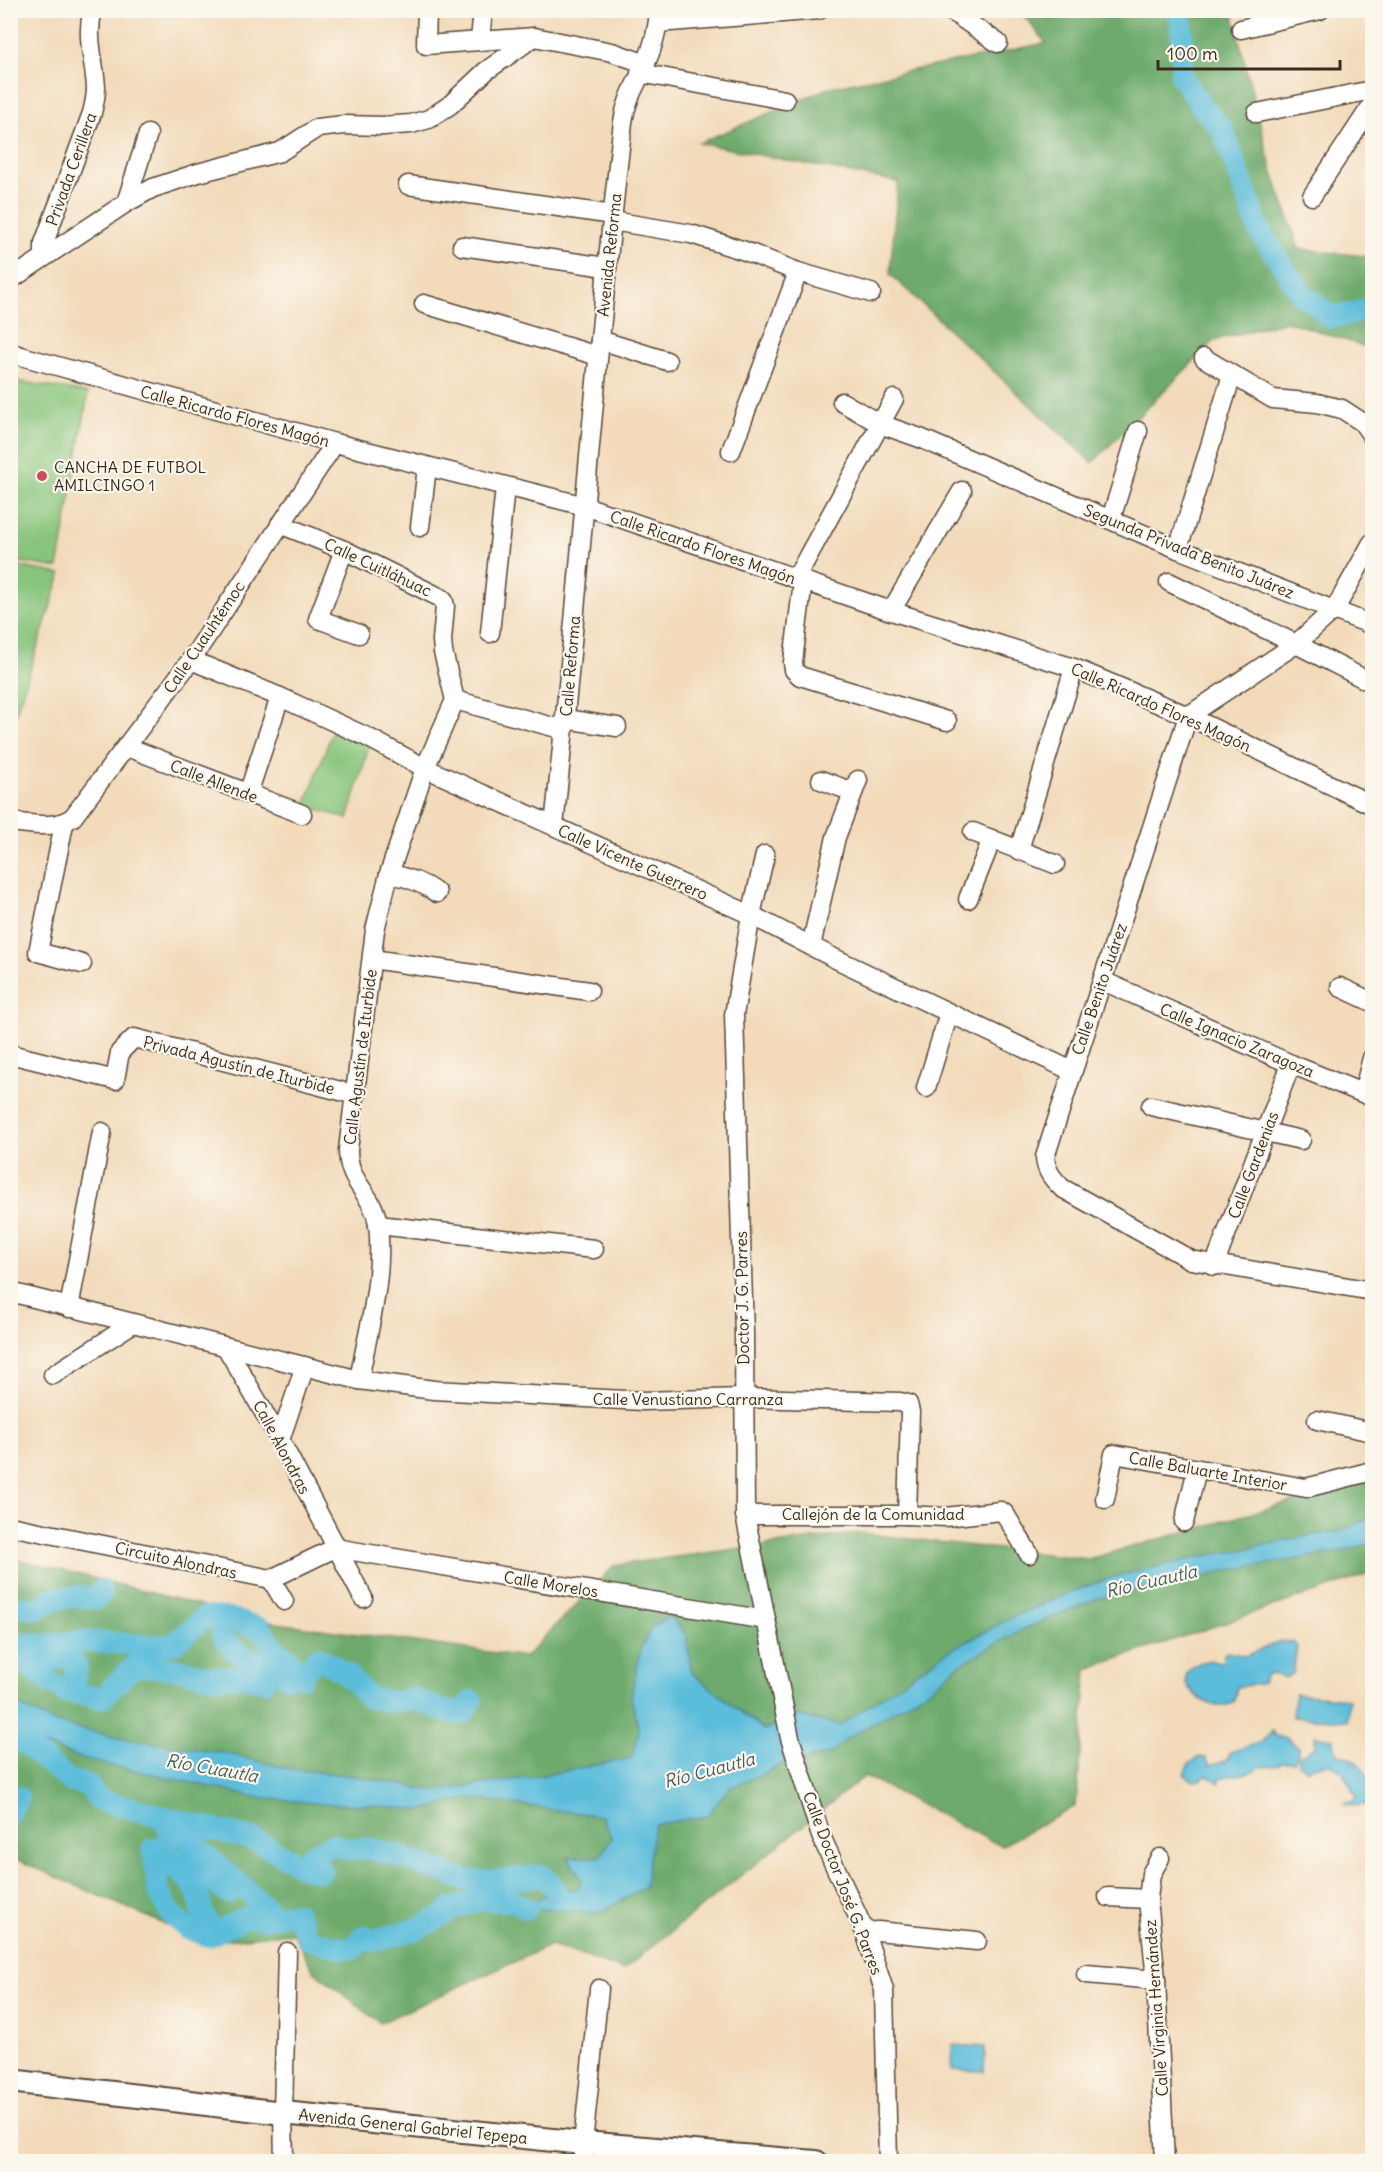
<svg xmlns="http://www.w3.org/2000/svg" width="1383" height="2172" viewBox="0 0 1383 2172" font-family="Delius,sans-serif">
<rect width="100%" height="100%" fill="#fbf7ec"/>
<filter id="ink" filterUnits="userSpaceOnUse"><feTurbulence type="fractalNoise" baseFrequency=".0167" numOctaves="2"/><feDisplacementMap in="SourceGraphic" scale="12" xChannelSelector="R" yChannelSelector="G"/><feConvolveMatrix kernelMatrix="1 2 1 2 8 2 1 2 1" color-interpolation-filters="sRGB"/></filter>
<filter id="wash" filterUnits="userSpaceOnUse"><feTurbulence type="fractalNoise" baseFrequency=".008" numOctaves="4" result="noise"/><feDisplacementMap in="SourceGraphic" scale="24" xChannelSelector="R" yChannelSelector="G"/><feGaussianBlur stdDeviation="1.35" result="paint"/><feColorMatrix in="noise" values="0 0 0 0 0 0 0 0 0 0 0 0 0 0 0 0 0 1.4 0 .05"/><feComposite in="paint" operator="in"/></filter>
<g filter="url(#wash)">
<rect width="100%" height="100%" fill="#f2daba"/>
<!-- green -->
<g fill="#87c57c" stroke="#61784d" stroke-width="1.5">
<path d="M10 380 88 393 58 568 11 560Z"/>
<path d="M11 565 61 574 11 728 10 565Z"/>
<path d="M336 722 371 739 348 819 305 805Z"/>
</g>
<!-- forest -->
<g fill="#6daa6c" stroke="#546a45" stroke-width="1.5">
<path d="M1020 11H1232L1270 164 1299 249 1372 257V349L1287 321 1215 340 1092 463 890 274 898 182 699 143 831 87 1046 43Z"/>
<path d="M1372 1479V1573L1087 1669 1076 1806 1001 1846 865 1776 623 1970 551 1945 380 2023 313 1970 293 1933 205 1942 11 1857 10 1557 262 1621 525 1657 615 1565 859 1533 1089 1559Z"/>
</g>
<!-- water -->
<g fill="#5cbddb" stroke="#4c747c" stroke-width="1.5">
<path d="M1372 1517V1545H1364L1334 1553 1224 1571 1195 1580 1178 1579 1099 1598 1019 1631 959 1665 932 1688 846 1739 830 1754 779 1765 761 1775 729 1788 707 1816 654 1825 645 1887 600 1913 527 1908 555 1888 576 1890 582 1881 568 1857H600L612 1838 601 1816 469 1798 422 1810 370 1805 324 1804 256 1797 86 1760 11 1733 10 1701 50 1721 117 1738 224 1753 290 1769 355 1776 435 1791 533 1777 632 1758 639 1731 631 1696 641 1648 652 1627 669 1616 686 1635 692 1673 764 1730 794 1715 840 1725 948 1651 1017 1615 1071 1592 1113 1577 1204 1556 1236 1551 1312 1535 1341 1531Z"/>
<path d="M1283 1641 1294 1643 1297 1647 1293 1673 1285 1678 1273 1674 1266 1675 1263 1683 1237 1687 1234 1702C1217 1713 1196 1699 1186 1684V1674C1196 1662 1205 1658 1220 1663L1223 1661 1224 1654 1228 1652 1246 1656 1272 1645 1275 1643Z"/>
<path d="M1295 1694 1349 1699 1347 1721 1293 1717Z"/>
<path d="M1272 1731 1275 1736 1287 1738 1298 1747V1755L1294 1762H1283L1275 1766 1259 1767C1251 1775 1232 1775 1220 1778L1219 1783 1207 1775 1200 1780 1193 1781 1184 1774 1188 1765 1199 1757 1206 1758 1210 1765 1227 1760 1231 1752C1247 1745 1263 1746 1272 1731Z"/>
<path d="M1315 1736 1333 1738V1744L1339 1755C1371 1760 1373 1790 1372 1817L1365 1804 1356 1806 1344 1804 1347 1801 1353 1802 1357 1797 1343 1773 1330 1764 1310 1767 1308 1770 1298 1763 1300 1756 1315 1746Z"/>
<path d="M952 2045 985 2047 984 2071 951 2070Z"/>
</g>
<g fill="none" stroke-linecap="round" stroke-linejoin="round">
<!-- river -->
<g stroke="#5cbddb" stroke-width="22">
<path d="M1180 10 1183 49 1181 76 1203 108 1223 131 1259 230 1302 295 1317 304 1329 317 1350 314 1372 308"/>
<path d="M10 1606 38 1609 46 1604 49 1599 79 1596 96 1599 101 1594V1590"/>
<path d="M222 1635 234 1650 252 1660 271 1666 287 1677 309 1666 318 1657 345 1673 370 1698 395 1702 416 1699 444 1711 462 1714 472 1701"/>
<path d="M10 1642 41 1645 87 1641 154 1646 174 1644 205 1617 229 1618 261 1629 278 1653 284 1655 288 1659 295 1673 302 1677"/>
<path d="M44 1660 71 1657 77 1668 73 1683 76 1693"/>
<path d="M10 1662H26L33 1670 65 1692 102 1698 135 1665 183 1670 211 1677 244 1676 264 1681"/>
<path d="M10 1740 24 1743 70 1781 88 1785 99 1800 255 1840 307 1869 321 1871"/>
<path d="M10 1813 18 1797"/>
<path d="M161 1817 172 1831 162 1855C172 1865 186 1875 194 1886 202 1899 201 1926 218 1931"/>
<path d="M172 1831C187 1831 197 1848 208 1857 231 1877 253 1895 274 1916"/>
<path d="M153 1849 158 1891 171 1914 188 1929 209 1936 246 1917 265 1918 297 1913 308 1939 341 1948H354L364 1936 372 1941 417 1929 444 1915 450 1909 481 1900 504 1901 507 1898 527 1908"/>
<path d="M311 1855 334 1844 351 1850 365 1848 396 1855 465 1880 490 1881 543 1876 555 1888"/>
<path d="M183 1858 228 1893"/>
</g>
</g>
</g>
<g filter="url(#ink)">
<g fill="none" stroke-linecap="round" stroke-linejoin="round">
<defs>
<g id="minor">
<path d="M427 10 426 45 534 37 612 52 646 64"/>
<path d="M950 10 998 43"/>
<path d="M658 23 819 10"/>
<path d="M1241 29 1320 10"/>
<path d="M480 40 483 10"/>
<path d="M640 73 785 100"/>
<path d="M1257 113 1372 90"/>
<path d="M408 185 613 215"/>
<path d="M1312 196 1372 105"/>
<path d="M126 203 148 134"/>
<path d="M612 221 691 234 745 251 798 272 871 293"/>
<path d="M462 246 606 267"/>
<path d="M44 256V243L92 113C94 105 96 96 96 88 95 62 85 37 93 10"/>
<path d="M10 280 126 203 153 188 198 173 280 152 317 128 344 125 383 126 411 124 429 119 450 105 486 71 534 37"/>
<path d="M424 304 598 356"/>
<path d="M600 340 667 361"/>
<path d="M10 352 21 356 335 443 585 506 891 611 1074 668 1188 716 1372 805"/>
<path d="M1204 358 1273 399 1317 403 1342 409 1362 422 1372 436"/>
<path d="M842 402 880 424 920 438 1178 549 1372 625"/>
<path d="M731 451 798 272"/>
<path d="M1111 519 1138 431"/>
<path d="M280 524 344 550 443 599 445 606 442 640 443 652 455 700 425 768 389 874 375 930 348 1150C348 1185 374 1193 378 1225 384 1277 368 1330 359 1380"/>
<path d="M420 527 427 467"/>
<path d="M1372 543 1335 609 1296 644 1188 716 1045 1157C1046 1171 1052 1178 1062 1188L1191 1260 1372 1291"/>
<path d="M1178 549 1232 375"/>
<path d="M344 550 318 619 359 634"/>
<path d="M796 578 894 399"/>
<path d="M803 581 793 662 794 670 800 676 947 721"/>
<path d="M1169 582 1296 644 1372 683"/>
<path d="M891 611 962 491"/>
<path d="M490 633 505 487"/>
<path d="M191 660 280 697 367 737 425 768 751 915 836 959 1072 1071"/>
<path d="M455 700 564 730"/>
<path d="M565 719 617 727"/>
<path d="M127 747 302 814"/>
<path d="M821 780 853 792"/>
<path d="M248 794 280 697"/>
<path d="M10 822C32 824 55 830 73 817L191 660 335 443"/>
<path d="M64 824 38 952 82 964"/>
<path d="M554 826C579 592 595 356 623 122 626 99 637 83 646 63 653 47 658 28 659 10"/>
<path d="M973 832 1055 864"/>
<path d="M1019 850 1074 668"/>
<path d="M765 855 751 915 734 1015 744 1333 745 1515 790 1738 821 1836 865 1932 884 1990 888 2162"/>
<path d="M389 874C408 877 422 882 437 893"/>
<path d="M968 899 992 839"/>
<path d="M811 946 836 837 858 780"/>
<path d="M372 959 589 991"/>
<path d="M1103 981 1291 1064 1372 1097"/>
<path d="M1340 987 1372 1002"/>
<path d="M10 1054 115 1080 120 1052 134 1038 356 1095"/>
<path d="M926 1088 949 1013"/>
<path d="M1363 1093 1372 1058"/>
<path d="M1151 1106 1301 1140"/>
<path d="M378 1225 594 1249"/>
<path d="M1214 1266 1291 1064"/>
<path d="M10 1292 359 1380 434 1390 643 1401 743 1398 900 1402 908 1404 910 1412 907 1515"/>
<path d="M69 1308 102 1132"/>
<path d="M226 1347 280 1440 363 1598"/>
<path d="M53 1375 132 1324"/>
<path d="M1317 1420 1372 1432"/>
<path d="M280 1440 305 1366"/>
<path d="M1105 1499 1114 1454 1306 1488 1372 1471"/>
<path d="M745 1515H907L945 1517 1001 1511 1005 1514 1029 1554"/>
<path d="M1184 1522 1197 1469"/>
<path d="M10 1526 271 1579 335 1548"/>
<path d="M335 1548 766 1620"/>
<path d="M271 1579 284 1601"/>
<path d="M1160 1858 1151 1874 1148 1899 1156 1980 1165 2162"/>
<path d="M1108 1897 1148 1899"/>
<path d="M865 1932 878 1931 977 1941"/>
<path d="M1086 1974 1156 1980"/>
<path d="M284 2162 283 2113 287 1952"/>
<path d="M584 2162 583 2143 599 1989"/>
</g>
<path id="major" d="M10 2081 283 2113 583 2143 816 2162"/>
</defs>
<!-- minor casing -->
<use href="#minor" stroke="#564435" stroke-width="21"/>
<!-- major casing -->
<use href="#major" stroke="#564435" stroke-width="26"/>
<!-- minor -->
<use href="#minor" stroke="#fff" stroke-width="18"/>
<!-- major -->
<use href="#major" stroke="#fff" stroke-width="22"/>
</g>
</g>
<!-- markers -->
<circle fill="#d1495b" stroke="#fbf7ec" stroke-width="2" cx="42" cy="476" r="6"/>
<g text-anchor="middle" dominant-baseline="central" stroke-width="4.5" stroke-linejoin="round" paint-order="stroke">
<!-- street labels -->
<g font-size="16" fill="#3b2a1e" stroke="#fbf7ec">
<text transform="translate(71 169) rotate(-70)">Privada Cerillera</text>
<text transform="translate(609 255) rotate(-84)">Avenida Reforma</text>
<text transform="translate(235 416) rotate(15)">Calle Ricardo Flores Magón</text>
<text transform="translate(703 547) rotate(19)">Calle Ricardo Flores Magón</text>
<text transform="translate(1189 551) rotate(22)">Segunda Privada Benito Juárez</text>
<text transform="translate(378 567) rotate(25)">Calle Cuitláhuac</text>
<text transform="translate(204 637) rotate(-56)">Calle Cuauhtémoc</text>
<text transform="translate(570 666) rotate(-85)">Calle Reforma</text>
<text transform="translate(1161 707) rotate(24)">Calle Ricardo Flores Magón</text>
<text transform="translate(214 781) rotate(21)">Calle Allende</text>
<text transform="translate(633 862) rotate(24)">Calle Vicente Guerrero</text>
<text transform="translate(1099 989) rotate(-71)">Calle Benito Juárez</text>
<text transform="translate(1237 1040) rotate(23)">Calle Ignacio Zaragoza</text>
<text transform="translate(360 1057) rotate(-83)">Calle Agustín de Iturbide</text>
<text transform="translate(239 1065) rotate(14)">Privada Agustín de Iturbide</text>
<text transform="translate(1253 1165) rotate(-69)">Calle Gardenias</text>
<text transform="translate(742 1298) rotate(-91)">Doctor J. G. Parres</text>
<text x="688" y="1399">Calle Venustiano Carranza</text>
<text transform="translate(282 1447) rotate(62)">Calle Alondras</text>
<text transform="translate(1208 1471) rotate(10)">Calle Baluarte Interior</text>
<text x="873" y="1514">Callejón de la Comunidad</text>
<text transform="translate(176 1560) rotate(12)">Circuito Alondras</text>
<text transform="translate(551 1584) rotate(9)">Calle Morelos</text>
<text transform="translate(843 1883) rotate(69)">Calle Doctor José G. Parres</text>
<text transform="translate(1156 2008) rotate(-94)">Calle Virginia Hernández</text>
<text transform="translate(413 2126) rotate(6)">Avenida General Gabriel Tepepa</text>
</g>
<!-- poi labels -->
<g font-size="16" fill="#3b2a1e" stroke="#fbf7ec" text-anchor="start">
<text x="54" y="467">CANCHA DE FUTBOL<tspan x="54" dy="18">AMILCINGO 1</tspan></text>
</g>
<!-- water labels -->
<g font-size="18" font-style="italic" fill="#475d60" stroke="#fbf7ec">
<text transform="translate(1151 1581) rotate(-13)">Río Cuautla</text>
<text transform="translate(212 1768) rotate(10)">Río Cuautla</text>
<text transform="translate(709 1770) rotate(-15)">Río Cuautla</text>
</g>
</g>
<!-- margin -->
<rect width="1383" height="2172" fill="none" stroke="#fbf7ec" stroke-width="36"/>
<!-- scale -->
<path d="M1158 60v9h182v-9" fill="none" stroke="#3b2a1e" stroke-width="3"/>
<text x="1167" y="60" font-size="18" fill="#3b2a1e" stroke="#fbf7ec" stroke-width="4.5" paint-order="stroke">100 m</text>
</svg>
